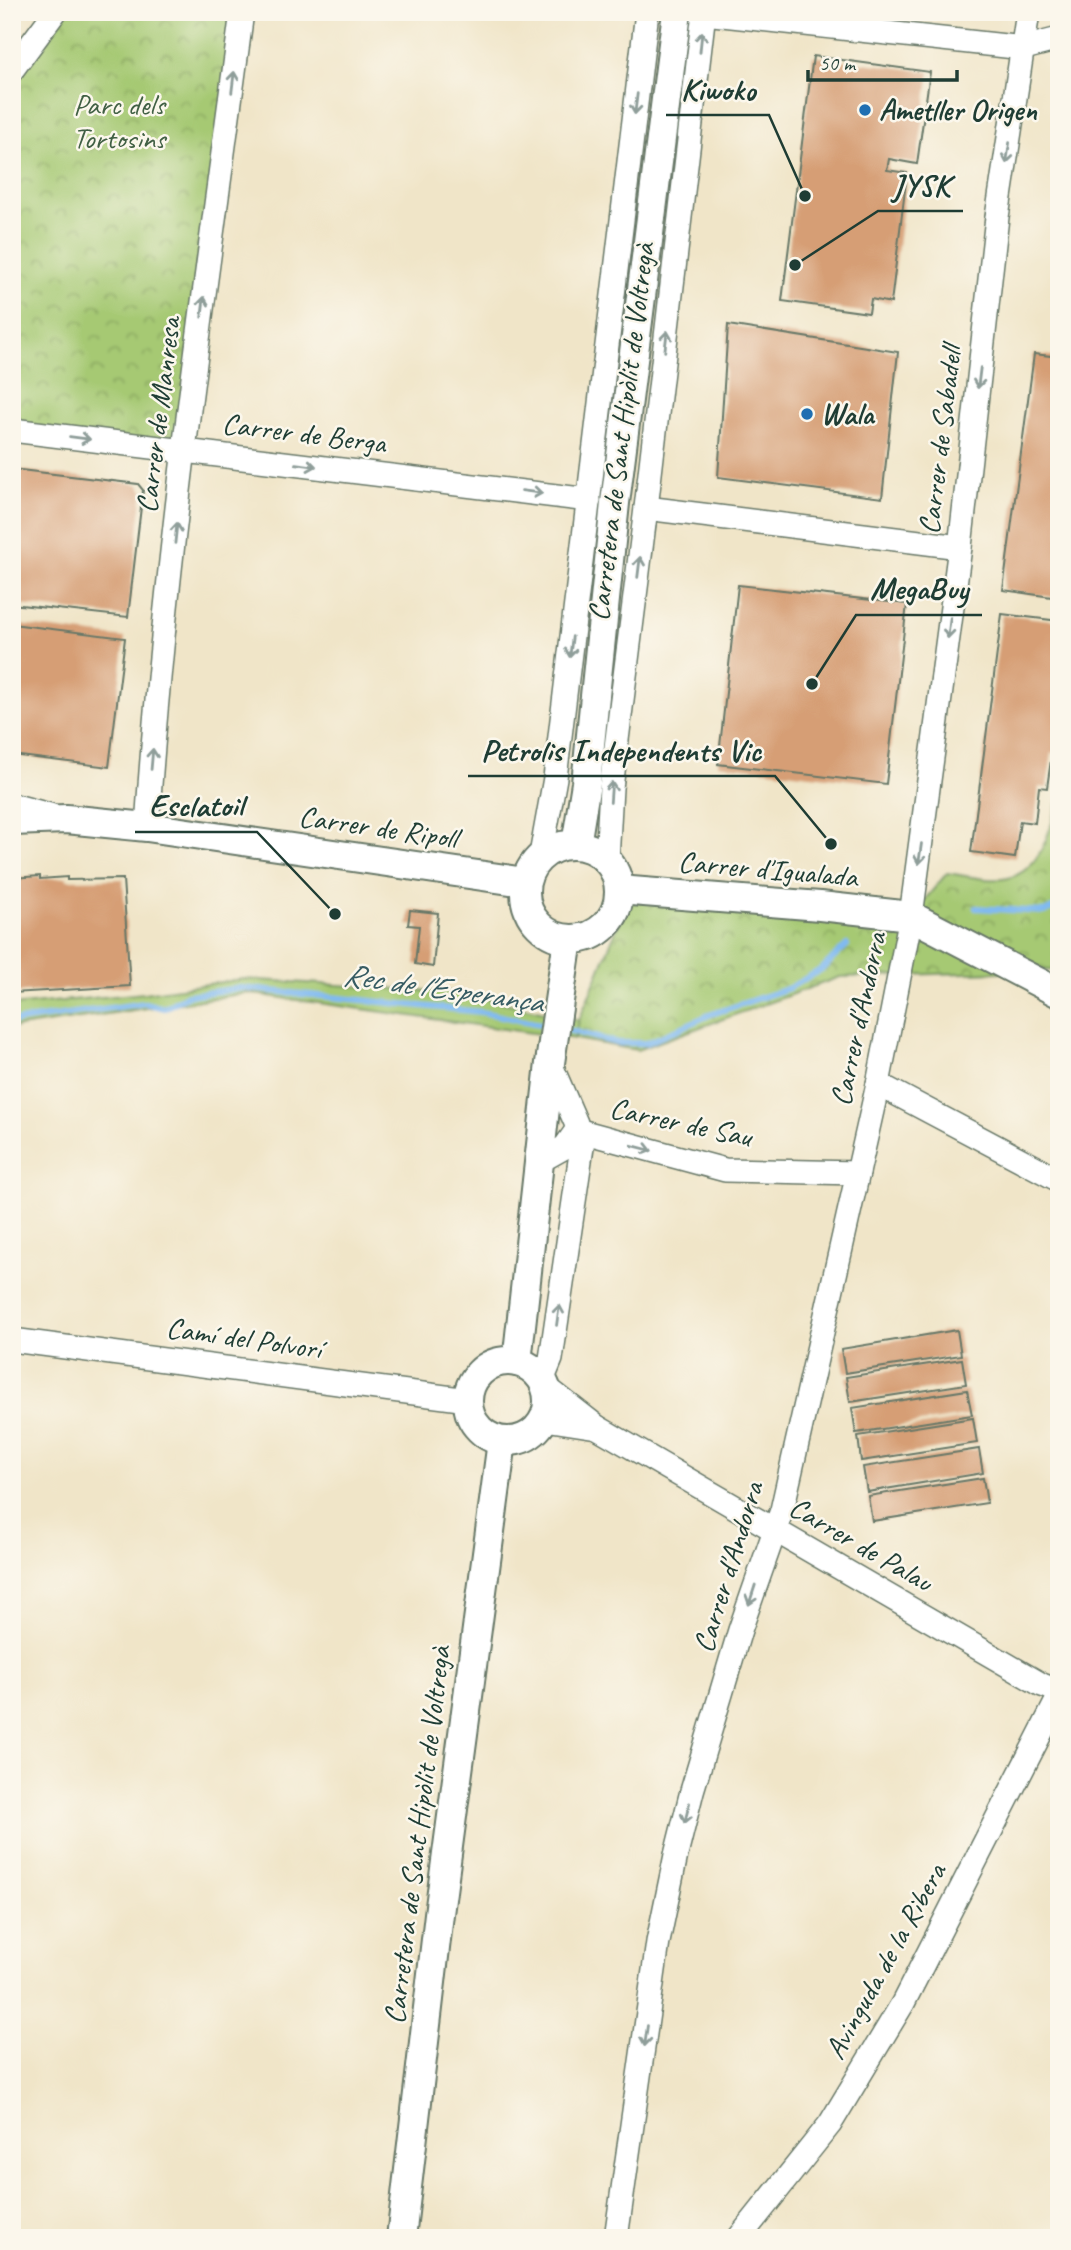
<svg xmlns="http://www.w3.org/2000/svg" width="1071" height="2250" viewBox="0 0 1071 2250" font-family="Caveat,sans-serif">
<defs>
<pattern id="park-crowns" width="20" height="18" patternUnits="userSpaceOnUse" patternTransform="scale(1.75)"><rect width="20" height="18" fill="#a6c973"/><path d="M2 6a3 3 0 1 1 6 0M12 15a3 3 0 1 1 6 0" fill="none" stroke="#87a45f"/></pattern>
</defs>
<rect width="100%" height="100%" fill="#fbf7ec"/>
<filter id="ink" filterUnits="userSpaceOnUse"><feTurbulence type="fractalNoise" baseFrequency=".0143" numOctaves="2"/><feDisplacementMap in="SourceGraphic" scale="14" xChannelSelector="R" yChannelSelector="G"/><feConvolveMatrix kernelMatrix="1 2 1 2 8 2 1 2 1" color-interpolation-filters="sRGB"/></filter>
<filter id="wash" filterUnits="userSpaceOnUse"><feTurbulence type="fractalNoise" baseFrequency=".00686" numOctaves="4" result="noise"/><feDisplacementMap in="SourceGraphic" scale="28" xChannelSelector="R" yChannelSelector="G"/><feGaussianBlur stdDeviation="1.57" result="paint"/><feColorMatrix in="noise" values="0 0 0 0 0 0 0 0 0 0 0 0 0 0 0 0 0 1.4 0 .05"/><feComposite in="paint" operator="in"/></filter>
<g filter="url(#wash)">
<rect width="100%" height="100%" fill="#f0e5c8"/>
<!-- green -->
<path fill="#a6c973" stroke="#628354" stroke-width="2" d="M244 979 462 993 579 1020 575 1039 247 993 12 1028V1006L144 993Z"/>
<!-- park -->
<g fill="url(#park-crowns)" stroke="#628354" stroke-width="2">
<path d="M55 12H242L184 451 12 430V70Z"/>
<path d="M1059 799V970L840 977 637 1050 575 1039 579 1020 629 899 911 916 947 873C964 875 985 881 1002 879 1041 875 1050 830 1059 799Z"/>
</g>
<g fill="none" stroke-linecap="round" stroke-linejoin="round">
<!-- stream -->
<g stroke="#80baf1" stroke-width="6">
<path d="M976 908 1044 912 1059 905"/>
<path d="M12 1022 145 1003 164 1008 188 995 241 988 481 1012 550 1026"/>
<path d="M564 1029 617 1043H647L709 1015 789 988 822 969 847 945"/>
</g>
</g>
<g id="blocks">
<!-- building -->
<g fill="#d69e74">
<path d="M813 56 930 72 917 164 889 159 887 170 907 173 891 303 871 299 869 313 782 301Z"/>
<path d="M728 325 898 352 882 498 718 477Z"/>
<path d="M1034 354 1059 357V598L1003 590Z"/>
<path d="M12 469 138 484 143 490 128 617 12 604Z"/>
<path d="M738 585 907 604 886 784 718 764Z"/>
<path d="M1002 614 1059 621V754L1052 753 1047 788 1039 787 1035 823 1020 821 1015 858 971 852Z"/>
<path d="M12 624 125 638 109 767 12 755Z"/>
<path d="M40 876V879L67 877V880L123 879 130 986 12 993V878Z"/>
<path d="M410 910 438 913 433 967 415 964 419 926 408 925Z"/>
<path d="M957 1330 961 1355 845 1373 841 1349Z"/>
<path d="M962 1359 966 1384 850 1402 846 1377Z"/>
<path d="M967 1390 972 1415 856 1433 852 1408Z"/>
<path d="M973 1418 977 1443 861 1461 858 1436Z"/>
<path d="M979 1449 983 1473 867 1492 863 1467Z"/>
<path d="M983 1478 987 1503 872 1521 868 1496Z"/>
</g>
</g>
</g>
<g filter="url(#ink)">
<use href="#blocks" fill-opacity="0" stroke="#687868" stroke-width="2"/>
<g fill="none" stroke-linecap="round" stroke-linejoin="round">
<defs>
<g id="minor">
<path d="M704 13 1024 48 1059 39"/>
<path d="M12 70 55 12"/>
<path d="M12 430 589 500"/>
<path d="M646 508 960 547"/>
<path d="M12 805 50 815"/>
<path d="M147 827C165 555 206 283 242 12"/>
<path d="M541 855 555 778 647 12"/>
<path d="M607 860 611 788 646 508 704 12"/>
<path d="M878 1084 1059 1180"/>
<path d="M577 1130 725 1170 858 1173"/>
<path d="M540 1161 565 1147 577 1130 576 1123 550 1063"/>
<path d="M12 1340 468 1400"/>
<path d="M542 1381 551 1359 584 1133"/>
<path d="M546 1387 597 1427 1042 1685 1059 1691"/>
<path d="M545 1419 597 1427"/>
<path d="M616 2238 658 1942 676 1855 692 1791 740 1630 782 1510 878 1084 911 916 960 547 997 217 1028 12"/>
<path d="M739 2238 830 2124 903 2003 1059 1697"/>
</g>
<g id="tertiary">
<path d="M12 821 66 819 147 827 525 882"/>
<circle cx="572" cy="892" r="47"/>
<path d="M576 845 586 783 615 503 677 12"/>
<path d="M619 890 820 906 911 916 1059 993"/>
<circle cx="508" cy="1401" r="40"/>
<path d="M517 1362 550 1063 568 939"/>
<path d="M401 2238 439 1914 502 1441"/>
</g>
</defs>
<!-- minor casing -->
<use href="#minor" stroke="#687868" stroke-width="26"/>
<!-- tertiary casing -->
<use href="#tertiary" stroke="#687868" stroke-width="32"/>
<!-- minor -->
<use href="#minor" stroke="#fff" stroke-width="23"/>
<!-- tertiary -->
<use href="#tertiary" stroke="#fff" stroke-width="28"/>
</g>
<!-- one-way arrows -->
<defs><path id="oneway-shaft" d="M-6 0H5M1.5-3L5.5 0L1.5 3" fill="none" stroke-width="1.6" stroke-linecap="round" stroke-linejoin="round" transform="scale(1.75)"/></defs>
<g stroke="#8f9e9a">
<use href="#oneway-shaft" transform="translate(701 42) rotate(-84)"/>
<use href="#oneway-shaft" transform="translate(233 82) rotate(-83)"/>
<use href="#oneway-shaft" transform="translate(636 104) rotate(97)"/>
<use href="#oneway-shaft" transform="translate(1008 153) rotate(99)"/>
<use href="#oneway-shaft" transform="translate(203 307) rotate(-83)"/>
<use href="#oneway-shaft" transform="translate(666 341) rotate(-83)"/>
<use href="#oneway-shaft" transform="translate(979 378) rotate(97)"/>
<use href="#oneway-shaft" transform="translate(80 438) rotate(7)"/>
<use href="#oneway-shaft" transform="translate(306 465) rotate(7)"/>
<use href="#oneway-shaft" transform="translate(532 492) rotate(7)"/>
<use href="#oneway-shaft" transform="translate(176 533) rotate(-84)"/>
<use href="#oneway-shaft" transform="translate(639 567) rotate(-83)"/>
<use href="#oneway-shaft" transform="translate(949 628) rotate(97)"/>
<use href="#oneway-shaft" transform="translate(571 647) rotate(97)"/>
<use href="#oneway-shaft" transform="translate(152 759) rotate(-85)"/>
<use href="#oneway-shaft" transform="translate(611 792) rotate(-86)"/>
<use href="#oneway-shaft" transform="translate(920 854) rotate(98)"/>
<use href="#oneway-shaft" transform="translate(642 1148) rotate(15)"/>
<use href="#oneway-shaft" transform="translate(558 1315) rotate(-82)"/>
<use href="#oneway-shaft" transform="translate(752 1595) rotate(108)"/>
<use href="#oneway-shaft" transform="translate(687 1813) rotate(104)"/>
<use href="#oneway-shaft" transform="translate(646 2036) rotate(98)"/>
</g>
</g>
<!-- markers -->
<g fill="#1f6fb2" stroke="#fbf7ec" stroke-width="2.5">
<circle cx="865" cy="110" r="7"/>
<circle cx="807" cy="414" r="7"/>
</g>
<g text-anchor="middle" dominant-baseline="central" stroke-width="5" stroke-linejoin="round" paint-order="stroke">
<!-- park labels -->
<g font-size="30" fill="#416044" stroke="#fbf7ec">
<text x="119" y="104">Parc dels<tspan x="119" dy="34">Tortosins</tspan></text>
</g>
<!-- poi labels -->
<g font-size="30" font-weight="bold" fill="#1f3d34" stroke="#fbf7ec" text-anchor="start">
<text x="879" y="110">Ametller Origen</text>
<text x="821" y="414">Wala</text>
</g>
<!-- street labels -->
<g font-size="30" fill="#1f3d34" stroke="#fbf7ec">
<text transform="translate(158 415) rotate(-83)">Carrer de Manresa</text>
<text transform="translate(621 432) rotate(-83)">Carretera de Sant Hipòlit de Voltregà</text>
<text transform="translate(304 433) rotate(7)">Carrer de Berga</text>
<text transform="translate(940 440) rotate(-83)">Carrer de Sabadell</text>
<text transform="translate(378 827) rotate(8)">Carrer de Ripoll</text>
<text transform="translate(768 869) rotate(5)">Carrer d'Igualada</text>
<text transform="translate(858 1019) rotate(-78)">Carrer d'Andorra</text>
<text transform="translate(681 1122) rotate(12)">Carrer de Sau</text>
<text transform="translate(244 1338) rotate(8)">Camí del Polvorí</text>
<text transform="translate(861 1544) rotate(30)">Carrer de Palau</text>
<text transform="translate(728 1567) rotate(-73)">Carrer d'Andorra</text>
<text transform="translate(417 1835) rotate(-83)">Carretera de Sant Hipòlit de Voltregà</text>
<text transform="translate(885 1961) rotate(-61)">Avinguda de la Ribera</text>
</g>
<!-- water labels -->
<g font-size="32" font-style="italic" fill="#375c63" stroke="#fbf7ec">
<text transform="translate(443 988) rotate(8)">Rec de l'Esperança</text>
</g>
</g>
<!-- callouts -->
<path fill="none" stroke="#1f3d34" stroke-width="2.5" d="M805 196L769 115H666M795 265L878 211H963M812 684L856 615H982M831 844L775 776H468M335 914L257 832H135"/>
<g fill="#1f3d34" stroke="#fbf7ec" stroke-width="2.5">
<circle cx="805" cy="196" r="7"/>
<circle cx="795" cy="265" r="7"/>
<circle cx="812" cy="684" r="7"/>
<circle cx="831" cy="844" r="7"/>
<circle cx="335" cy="914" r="7"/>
</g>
<g font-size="32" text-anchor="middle" font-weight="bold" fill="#1f3d34" stroke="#fbf7ec" stroke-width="5" stroke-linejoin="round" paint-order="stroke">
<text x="718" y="100">Kiwoko</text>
<text x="921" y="196">JYSK</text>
<text x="919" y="599">MegaBuy</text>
<text x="621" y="761">Petrolis Independents Vic</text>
<text x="196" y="816">Esclatoil</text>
</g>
<!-- margin -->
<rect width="1071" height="2250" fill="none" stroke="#fbf7ec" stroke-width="42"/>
<!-- scale -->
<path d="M808 70v10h149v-10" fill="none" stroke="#1f3d34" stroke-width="3.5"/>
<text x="819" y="70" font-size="21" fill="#1f3d34" stroke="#fbf7ec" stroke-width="5" paint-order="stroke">50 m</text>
</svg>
